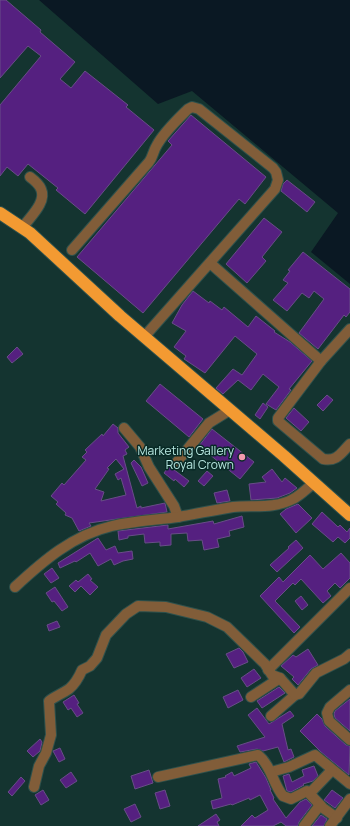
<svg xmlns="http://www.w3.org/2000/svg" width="350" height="826" viewBox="0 0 350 826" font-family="Manrope,sans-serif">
<rect width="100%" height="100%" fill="#143430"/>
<!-- water -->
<path fill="#0a1823" d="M39 0H350V284L311 252 338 213 192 91 158 104Z"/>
<!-- building -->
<g fill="#552080" stroke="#694d88" fill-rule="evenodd">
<path d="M0 0H6L41 30 40 32 75 62 60 79 71 88 85 71 128 105 126 107 154 130 85 214 56 190 58 188 28 164 18 176 7 167 0 176V105L41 56 28 46 0 78Z"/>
<path d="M191 115 266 177 245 204 239 199 143 313 77 257 172 145 168 141Z"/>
<path d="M287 180 315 202 307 212 281 191 283 184Z"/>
<path d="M264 218 282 232 262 257 266 261 247 283 226 264Z"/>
<path d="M303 252 350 289V312L346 317 344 315 318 349 299 333 324 299 314 291 309 298 302 293 287 311 273 300 288 283 283 280 290 271 288 270Z"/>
<path d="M193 291 209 303 210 301 222 310 224 307 248 327 256 316 275 331 274 332 290 342 312 361 289 389 291 390 276 410 266 404 279 387 263 374 251 390 238 380 223 394 216 388 233 369 242 375 257 354 235 336 205 373 184 359 186 356 174 347 186 331 172 323 182 305Z"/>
<path d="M17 347 23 354 12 363 7 357Z"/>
<path d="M160 384 203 419 189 437 146 401Z"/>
<path d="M327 395 333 400 323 411 317 405Z"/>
<path d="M263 403 268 407 260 419 255 415Z"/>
<path d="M294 408 309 422 301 431 286 418Z"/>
<path d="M113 424 118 428V433L129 447 125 450 127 454 123 456 137 508 141 506V508L165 503 167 512 89 523 91 526 79 531 72 518 65 515 66 513 56 504 58 502 51 496 62 483 64 485 86 460 82 457 87 452 85 450 102 434 103 436ZM116 459 124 469 115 474 118 480 121 478 126 495 101 501 104 492 95 489 109 469 107 468Z"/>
<path d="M212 429 254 462 240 479 199 446Z"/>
<path d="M134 460 141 467 148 483 142 486 131 463Z"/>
<path d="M169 466 189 481 184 487 175 479 174 481 164 473Z"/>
<path d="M272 469 282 482 285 478 297 488 290 493 277 498 251 500 249 484 266 482 262 477Z"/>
<path d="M207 471 213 476 204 486 198 481Z"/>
<path d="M227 490 230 501 217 503 214 493Z"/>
<path d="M298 504 312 518 296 533 280 514 286 509Z"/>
<path d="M322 512 338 527 340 525 347 532 350 528V538L345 543 338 537 333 542 312 524Z"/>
<path d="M242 516 244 527 229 531 230 536 217 539 219 547 204 550 202 540 188 541 187 533 171 534V545L160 546V542L145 543 144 534 128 536V538L119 540 118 531 168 525V529L213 521 214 524Z"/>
<path d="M98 538 106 550 115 546 118 553 132 551 133 559 123 561 114 565 111 559 98 566 90 553 76 562 75 561 60 568 58 563Z"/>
<path d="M296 540 303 548 277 572 270 565 289 548 288 547Z"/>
<path d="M341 553 350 563V578L340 588 335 583 327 591 331 596 323 603 301 579 295 585 293 583 275 601 300 627 294 633 260 596 279 577 283 582 310 555 323 569Z"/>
<path d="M52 568 59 578 51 583 44 574Z"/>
<path d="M88 574 92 579 90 580 98 587 90 595 81 586 75 592 69 586 76 580 78 582Z"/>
<path d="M55 587 68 607 62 611 54 601 52 602 46 593Z"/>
<path d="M301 596 308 605 302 610 295 601Z"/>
<path d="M57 621 60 627 49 631 47 625Z"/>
<path d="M239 648 243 652 248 662 234 668 226 654Z"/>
<path d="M308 649 318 665 311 669 298 685 292 679 294 677 281 666 293 655 296 657Z"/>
<path d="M254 669 261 678 247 687 241 678Z"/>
<path d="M279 687 285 693 262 708 257 701Z"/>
<path d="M238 690 243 700 228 708 223 697Z"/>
<path d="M74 695 79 703 77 704 83 713 77 717 71 708 68 710 63 702Z"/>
<path d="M350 699V731L335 718 334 714 335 711Z"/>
<path d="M257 708 269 724 290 711 294 716 282 724 288 750 291 749 294 757 284 762 278 747 263 751 257 749 240 752 237 746 265 737 248 715Z"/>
<path d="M317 714 322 719 325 726 346 745 350 746 349 775 321 752 300 731Z"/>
<path d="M40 739 42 742 40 751 33 757 27 751Z"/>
<path d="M60 748 65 759 59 762 53 751Z"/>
<path d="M256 762 266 778 271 790H270L274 798 273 799 286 818 300 802 306 799 312 805 299 822 298 826H286L281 822 273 826H241L252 815 255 818 268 810 260 795 250 800 249 798 232 805 231 804 213 809 211 801 222 798 218 779 226 777 225 776 232 772 234 776 251 768 249 764Z"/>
<path d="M314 766 318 776 313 781 303 784 304 785 291 792 287 791 283 776 289 774 292 782 304 776 302 770Z"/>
<path d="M149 770 153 783 135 789 131 776Z"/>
<path d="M71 772 77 781 66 788 60 780Z"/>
<path d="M21 777 25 781 12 796 8 792Z"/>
<path d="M43 790 49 800 41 805 35 795Z"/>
<path d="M165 790 170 806 160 809 155 793Z"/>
<path d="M332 790 343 798 335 808 324 800Z"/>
<path d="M135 804 141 817 131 822 124 809Z"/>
<path d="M216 814 220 820 217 822 219 826H198Z"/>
<path d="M321 815 327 819 324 826H312Z"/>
</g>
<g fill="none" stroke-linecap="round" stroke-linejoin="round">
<defs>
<g id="minor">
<path d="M23 227C30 217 47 202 41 189 39 184 34 180 30 177"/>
<path d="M72 250 149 162C153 157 153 151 157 145 164 132 177 120 188 109L192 107 199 109 273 168 276 172 278 180 275 189 144 337"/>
<path d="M210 263 321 361"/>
<path d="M350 329 321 361 278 418V421L323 459C337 462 341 453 350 444"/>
<path d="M124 428 140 447 149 467 174 506 178 517"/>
<path d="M177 462 209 423 230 410"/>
<path d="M15 587C43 561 73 535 112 526 134 521 156 520 178 517 196 514 214 510 233 507 252 505 275 509 293 499 301 495 307 488 314 483"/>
<path d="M268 670 350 588"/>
<path d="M350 690 330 707 327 713 329 721 350 740"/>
<path d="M251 697 280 678"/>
<path d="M271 716 295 695"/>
<path d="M271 772 289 767 315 755 350 784"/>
<path d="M158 777 258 755C271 765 273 784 283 796L291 799 307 791 323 808 337 818"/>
<path d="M34 787 39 766 46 753 51 735 49 701C55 696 62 694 69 689 75 684 79 677 82 670L90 666 97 658 106 635 126 614 138 606 166 607 207 617 227 627 265 664 272 675 280 678 295 695 299 694 316 673 344 659 350 654"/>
<path d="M310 793 332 770"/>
<path d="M304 826 320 805"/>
<path d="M330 826 350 799"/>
</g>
<path id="highway" d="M0 213 30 233 120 316 284 456 350 515"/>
</defs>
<!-- minor casing -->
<use href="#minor" stroke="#2e514c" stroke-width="12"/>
<!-- highway casing -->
<use href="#highway" stroke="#2e514c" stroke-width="14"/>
<!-- minor -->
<use href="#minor" stroke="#815d39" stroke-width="10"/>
<!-- highway -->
<use href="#highway" stroke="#f39a32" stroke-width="12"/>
</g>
<!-- markers -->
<circle fill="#f29aae" stroke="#082a26" stroke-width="1.5" cx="242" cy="457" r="4"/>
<g text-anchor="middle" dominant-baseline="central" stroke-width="3" stroke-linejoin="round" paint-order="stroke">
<!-- poi labels -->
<g font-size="12" fill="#b8e7e0" stroke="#082a26" text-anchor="end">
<text x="234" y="450">Marketing Gallery<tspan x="234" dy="14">Royal Crown</tspan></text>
</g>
</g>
</svg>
